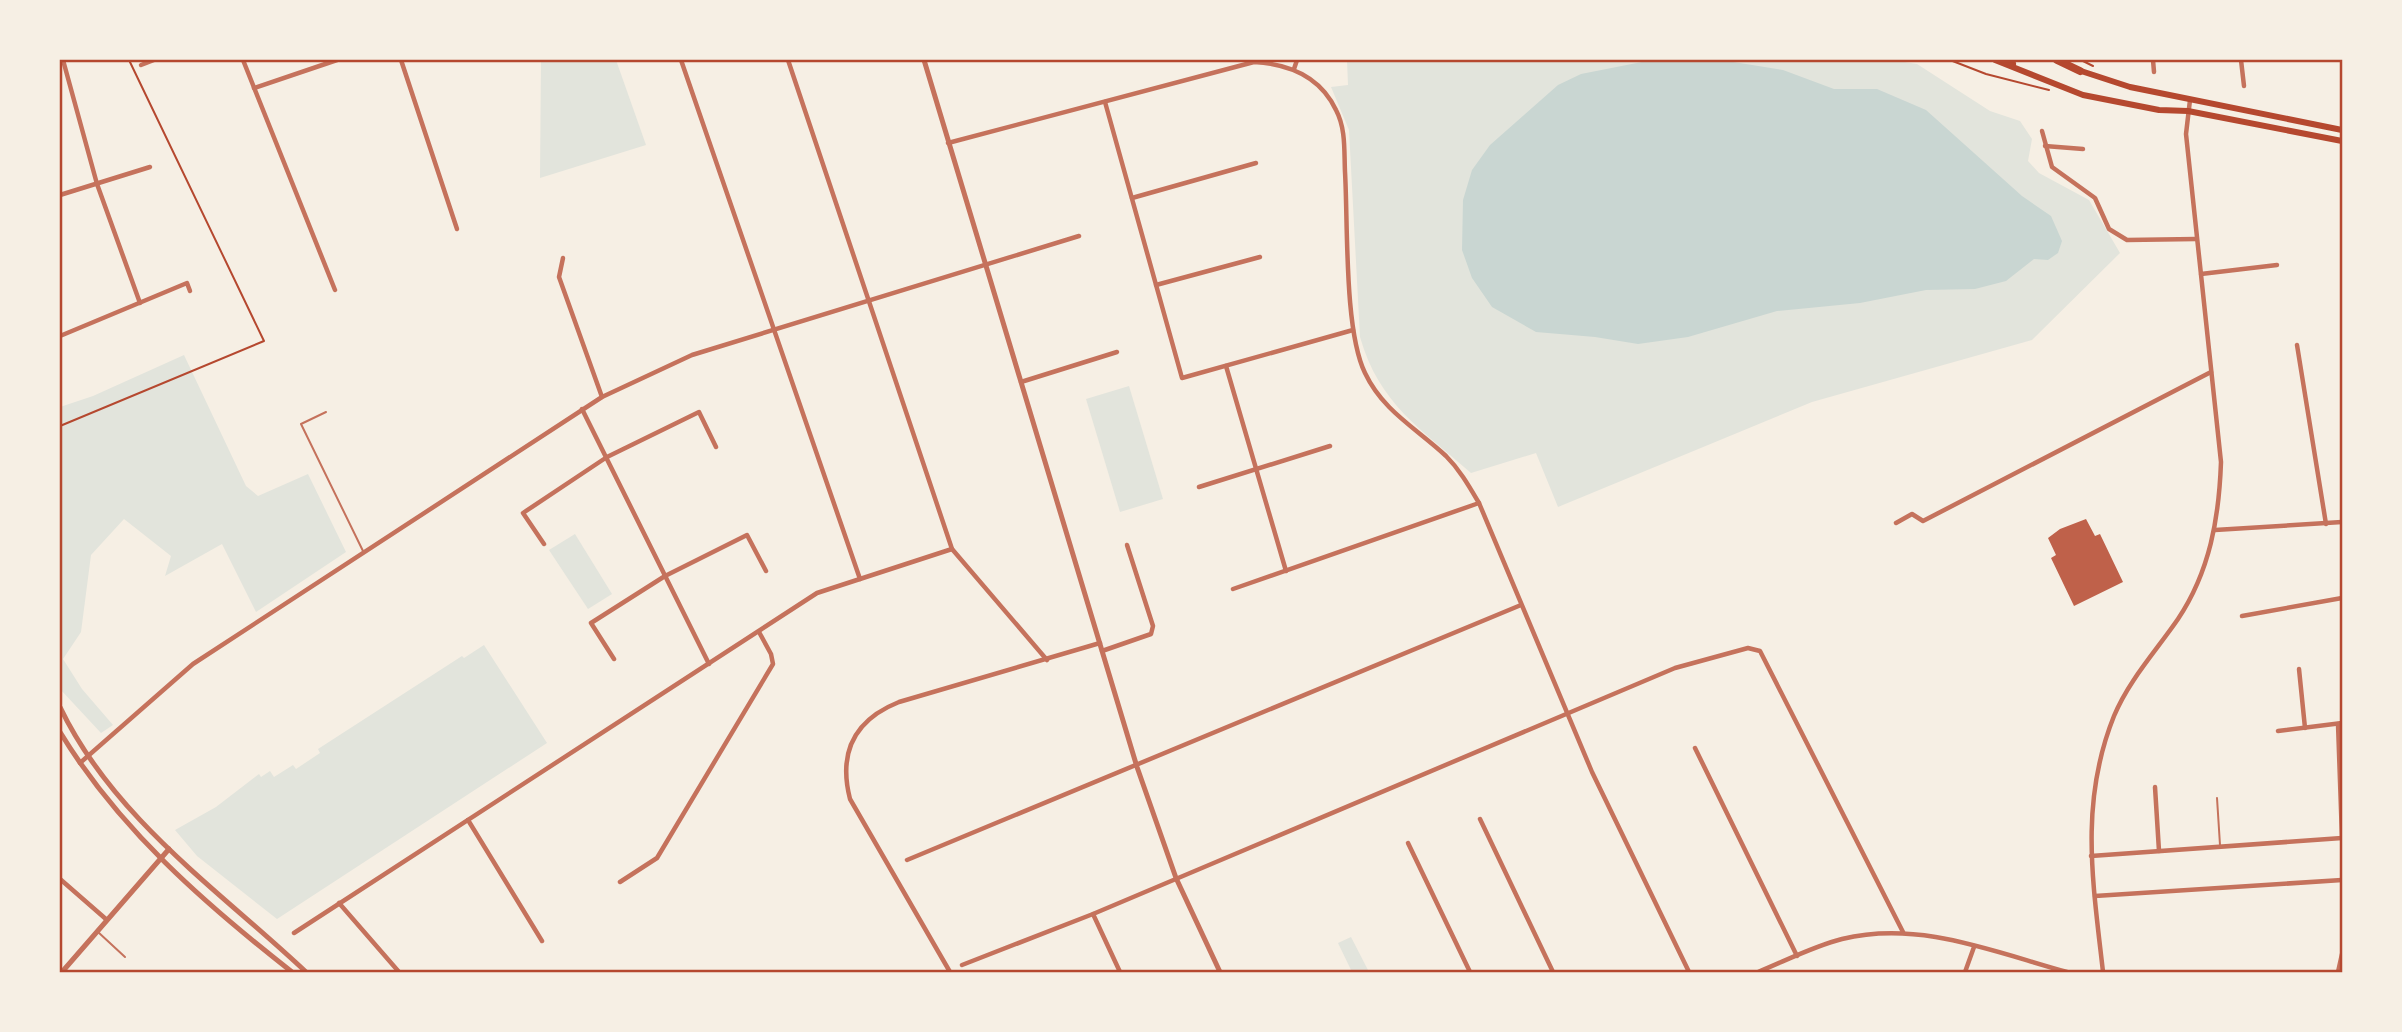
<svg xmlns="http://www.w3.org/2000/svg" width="2402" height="1032" viewBox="0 0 2402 1032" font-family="Inter,sans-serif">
<rect width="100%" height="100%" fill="#f6efe4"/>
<!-- green -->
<g fill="#e2e4dc">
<path d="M541 60H616L646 145 540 178Z"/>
<path d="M1347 60H1892L1917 64 1990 111 2020 121 2032 139 2028 161 2039 173 2089 200 2120 253 2032 340 1812 402 1558 507 1536 453 1471 473C1421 429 1379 404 1360 337L1349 130 1331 87 1348 85Z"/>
<path d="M184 355 246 486 258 496 308 474 346 552 256 612 222 544 165 576 171 556 124 519 91 555 81 632 63 659 82 689 113 725 101 733 60 689V407L93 396Z"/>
<path d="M1129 386 1163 499 1120 512 1086 399Z"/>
<path d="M575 534 612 594 588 609 549 550Z"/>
<path d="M484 645 547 743 277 919 197 856 175 830 216 807 259 774 261 777 270 771 274 777 293 765 296 769 320 753 318 749 462 656 464 658Z"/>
<path d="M1351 937 1369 972H1352L1338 943Z"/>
</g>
<!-- water -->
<path fill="#c9d6d2" d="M1652 60H1721L1783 70 1834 89H1877L1926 110 2022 196 2051 216 2062 241 2058 253 2048 260 2034 259 2006 281 1975 289 1926 290 1860 303 1777 311 1688 337 1638 344 1595 337 1536 332 1492 307 1472 278 1462 250 1463 200 1472 170 1490 145 1558 85 1581 74Z"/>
<!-- building -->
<path fill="#bf614a" d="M2086 519 2095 536 2100 534 2123 582 2074 606 2051 558 2056 555 2048 538 2060 529Z"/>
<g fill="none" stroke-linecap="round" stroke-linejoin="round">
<!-- path -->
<g stroke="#b5482f" stroke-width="2">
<path d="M1950 60 1986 74 2049 90"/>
<path d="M2081 60 2093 66"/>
<path d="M60 426 264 341 129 60"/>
</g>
<!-- service -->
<g stroke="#c5725c" stroke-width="2">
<path d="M326 412 301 424 363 551"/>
<path d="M2217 798 2220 845"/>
<path d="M98 932 125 957"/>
</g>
<!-- minor -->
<g stroke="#c5725c" stroke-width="4.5">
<path d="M63 60 97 184 140 303"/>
<path d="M243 60 335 290"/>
<path d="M401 60 457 229"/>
<path d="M681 60 860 579"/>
<path d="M788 60 952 549 1047 660"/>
<path d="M2153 60 2154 72"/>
<path d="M2241 60 2244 86"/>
<path d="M141 65 154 60"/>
<path d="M1294 69 1297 60"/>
<path d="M254 88 337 60"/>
<path d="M1105 102 1182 378 1353 330"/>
<path d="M2042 131 2052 167 2095 198 2109 229 2127 240 2196 239"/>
<path d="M948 143 1254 62C1289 64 1320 76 1336 110 1346 129 1344 151 1345 172 1348 223 1344 330 1365 373 1383 411 1416 428 1446 456 1460 470 1469 486 1479 503L1592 772 1689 972"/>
<path d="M2045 146 2083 149"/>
<path d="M60 195 150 167"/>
<path d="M1132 198 1256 163"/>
<path d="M563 258 559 277 602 397"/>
<path d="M2201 274 2277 265"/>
<path d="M1156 285 1260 257"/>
<path d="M60 336 187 283 190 291"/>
<path d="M2297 345 2326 524"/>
<path d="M1226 366 1286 571"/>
<path d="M1021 382 1117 352"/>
<path d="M582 409 709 664"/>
<path d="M1199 487 1330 446"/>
<path d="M1896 523 1912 514 1923 521 2211 372"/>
<path d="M2215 530 2342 522"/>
<path d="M544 544 523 513 607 457 699 412 716 447"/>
<path d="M1233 589 1479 503"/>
<path d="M2242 616 2342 598"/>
<path d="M1102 651 1151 634 1153 626 1127 545"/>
<path d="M614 659 591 623 665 576 747 535 766 571"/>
<path d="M2299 669 2305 728"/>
<path d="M2338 724 2342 838"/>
<path d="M2278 731 2342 723"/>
<path d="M1695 748 1797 956"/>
<path d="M80 763 193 664 602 397 692 355 1079 236"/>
<path d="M2155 787 2159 851"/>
<path d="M1480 819 1553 972"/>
<path d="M468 820 542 941"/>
<path d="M1408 843 1470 972"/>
<path d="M2091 856 2342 838"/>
<path d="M907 860 1521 605"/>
<path d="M60 879 107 920"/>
<path d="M620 882 657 858 773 664 771 654 759 632"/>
<path d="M2095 896 2342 880"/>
<path d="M339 903 399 972"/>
<path d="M1093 914 1120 972"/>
<path d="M294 933 817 593 952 549"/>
<path d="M962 965 1093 914 1675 668 1748 648 1760 651 1903 932"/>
<path d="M950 972 850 799C838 752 854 720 899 702L1100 643"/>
<path d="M1758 972C1785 961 1814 946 1842 939 1919 920 1994 952 2067 972"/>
<path d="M1965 972 1974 947"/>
<path d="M2103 972C2093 883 2079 803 2114 716 2129 680 2156 651 2178 619 2210 571 2219 518 2221 462L2186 134 2190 100"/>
<path d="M2338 972 2342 954"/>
</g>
<!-- tertiary -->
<g stroke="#c5725c" stroke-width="5">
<path d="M924 60 1137 767 1176 878 1220 972"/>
<path d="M60 707C113 818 219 890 306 972"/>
<path d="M60 732C119 829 204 903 292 972"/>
<path d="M62 972 169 849"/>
</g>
<!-- secondary -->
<g stroke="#b5482f" stroke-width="6">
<path d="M1995 60 2083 95 2159 110 2188 111 2342 141"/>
<path d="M2078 70 2130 87 2342 130"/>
</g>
<!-- motorway -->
<g stroke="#b5482f" stroke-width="8">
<path d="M2004 60 2012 64"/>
<path d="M2057 60 2080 71"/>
</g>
</g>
<!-- border -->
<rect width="2402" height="1032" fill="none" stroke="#f6efe4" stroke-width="122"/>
<rect x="61" y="61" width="2280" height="910" fill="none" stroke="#b5482f" stroke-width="2.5"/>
</svg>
